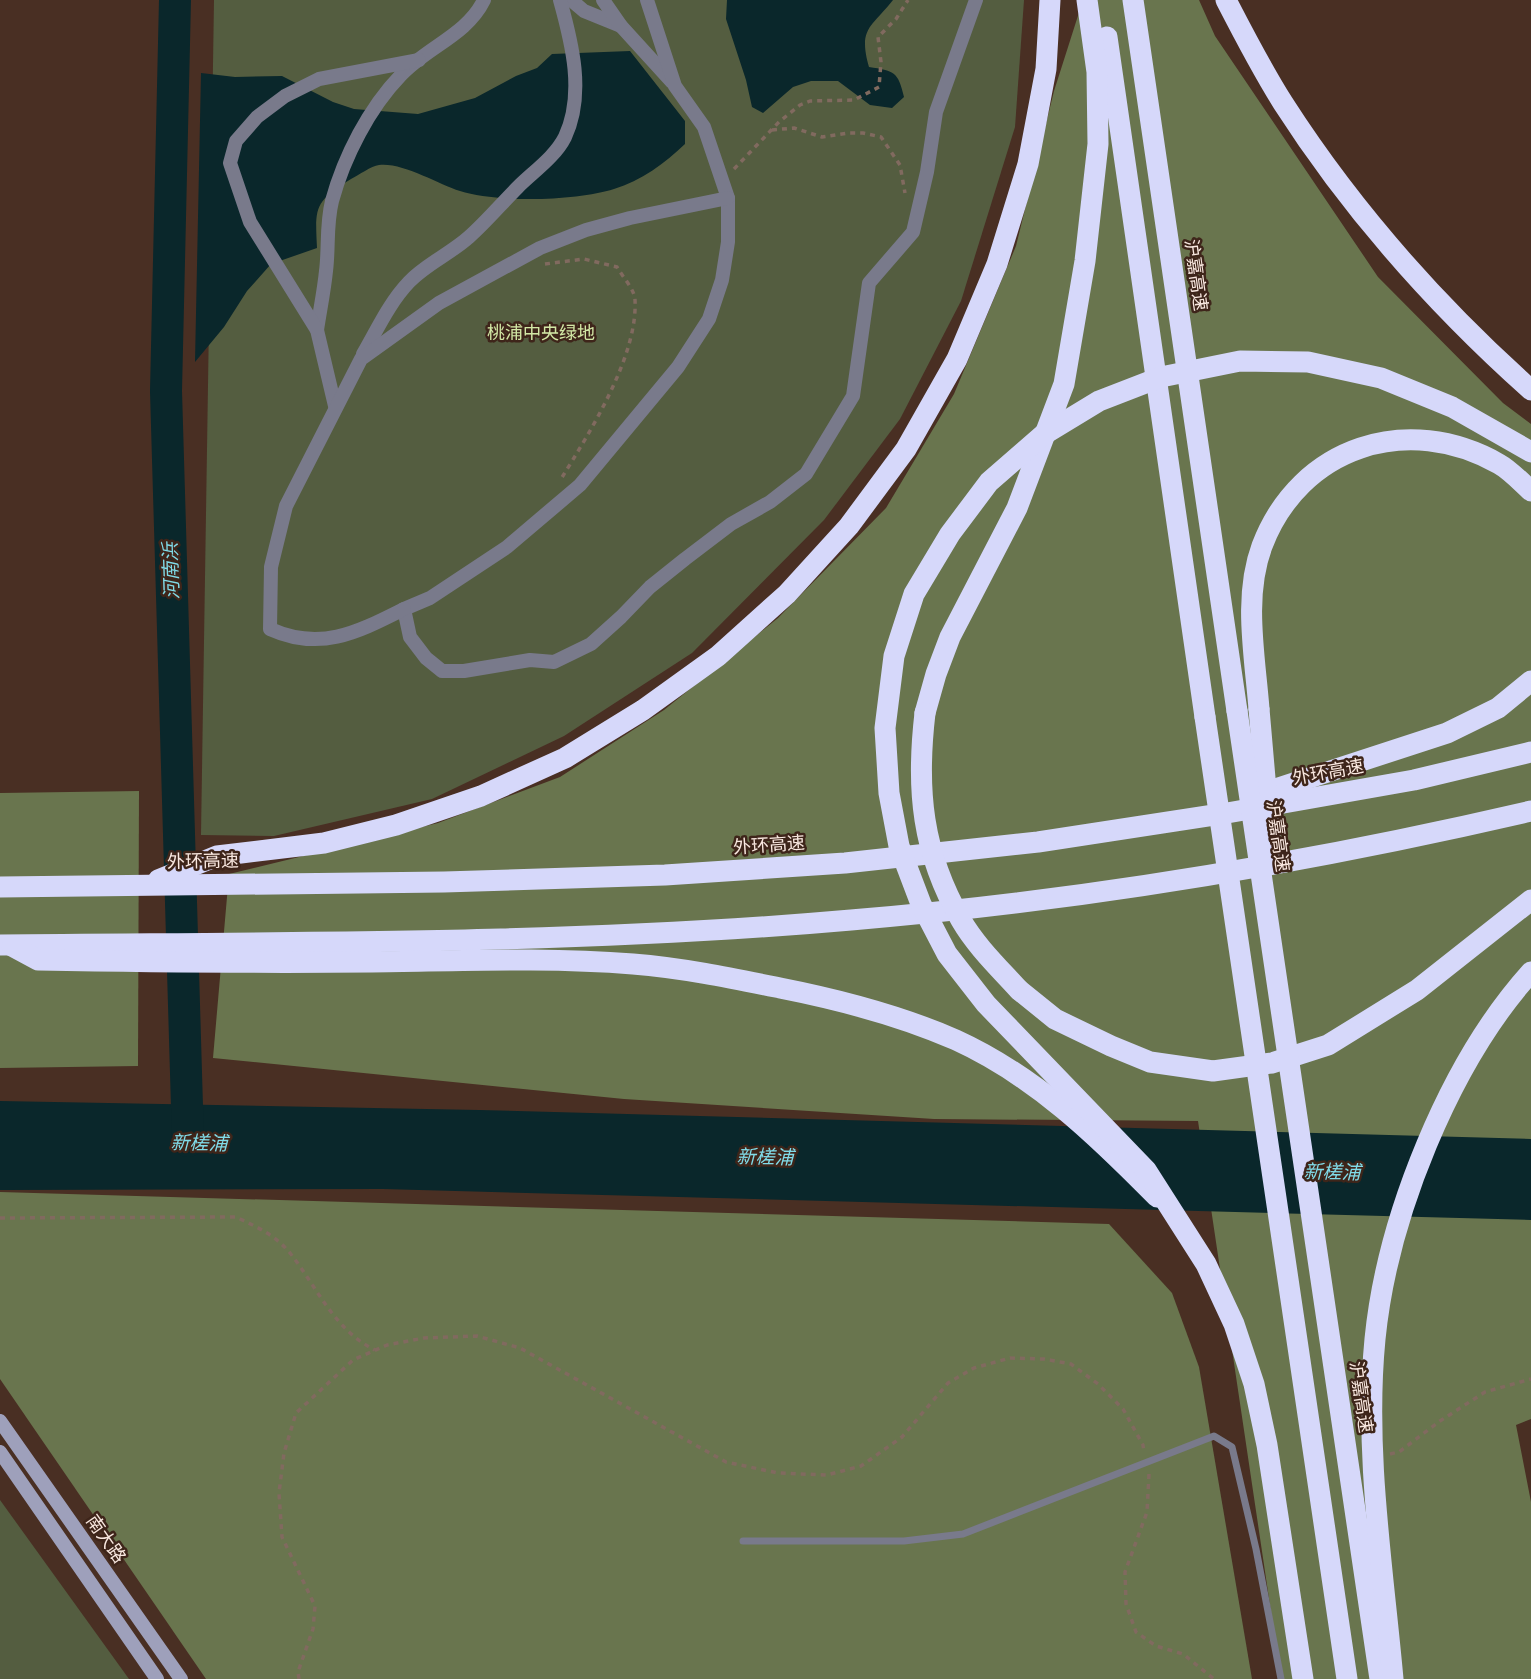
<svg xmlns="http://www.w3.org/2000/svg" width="1531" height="1679" viewBox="0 0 1531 1679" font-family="'Fira Sans','Noto Sans SC',sans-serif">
<rect width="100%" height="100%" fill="#492f23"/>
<!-- green -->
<g fill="#545d40">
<path d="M214 0H1024L1015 127 961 301 900 419 824 520 692 653 564 736 432 799 274 836 201 835Z"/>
<path d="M0 1500 129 1679H0Z"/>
</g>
<!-- forest -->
<g fill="#69754e">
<path d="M1083 0H1199L1215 36 1378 277 1503 403 1531 424V1419L1516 1425 1531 1502V1679H1281L1198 1121 934 1119 624 1099 213 1058 229 874 438 823 560 777 664 710 778 618 886 508 954 394 1016 246 1054 91Z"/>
<path d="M139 791 138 1066 0 1068V793Z"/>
<path d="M0 1192 1109 1224 1172 1293 1199 1367 1252 1679H206L0 1379Z"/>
</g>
<!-- water -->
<g fill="#0a272b">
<path d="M727 0H893C871 28 858 28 869 67 894 71 898 71 904 97L892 108 870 105 838 81H811L793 87 763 113 752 107 746 80 726 19Z"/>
<path d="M630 51 685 121V144C665 163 641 181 614 189 576 201 498 203 460 191 438 184 402 162 379 165 371 166 359 175 351 179 314 202 315 207 317 248L271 264 247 291 224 327 195 362 201 73 235 77 282 76 333 102 354 109 418 114 475 98 516 76 537 68 552 54Z"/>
<path d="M0 1101 479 1110 1531 1139V1220L383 1189 0 1190Z"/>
</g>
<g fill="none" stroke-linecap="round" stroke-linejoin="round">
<!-- river -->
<path stroke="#0a272b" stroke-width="32" d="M175 0 166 391 188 1141"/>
<!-- path -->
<g stroke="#816a5f" stroke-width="3.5" stroke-dasharray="5 5" stroke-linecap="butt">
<path d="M772 130 794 128 822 137 848 133H863L881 137 900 165 905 193"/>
<path d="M734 169 779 122 800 105 810 101 854 100 879 87 881 62 878 37 896 19 908 0"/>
<path d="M545 264 584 259 617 267C622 276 635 290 635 300 638 356 590 432 561 479"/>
<path d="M0 1218 236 1217C257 1227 275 1235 290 1253 317 1287 334 1330 375 1350"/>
<path d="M1390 1454 1399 1452 1440 1421 1485 1392 1531 1379"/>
<path d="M1149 1474 1147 1512 1125 1572 1126 1604 1136 1632 1156 1646 1183 1654 1214 1679"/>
<path d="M299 1679 298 1672 313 1629 315 1606 282 1537 279 1493 284 1453 296 1413 353 1360 387 1345 424 1338 477 1336 520 1348 726 1462 778 1473 827 1475 861 1466 902 1437 948 1383 974 1368 1010 1358 1044 1359 1071 1364 1098 1384 1123 1409 1143 1445 1144 1452"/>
</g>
<!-- lane -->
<path stroke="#797a8b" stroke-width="7" d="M743 1541H904L963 1534 1214 1436 1232 1447 1256 1549 1281 1679"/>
<!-- street -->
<g stroke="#797a8b" stroke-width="14">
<path d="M571 0 584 11 621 26"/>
<path d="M603 0 621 26 672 82"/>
<path d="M647 0 675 86 704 127 728 198V242L722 280 709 319 678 367 580 485 507 547 430 598 404 609 410 637 426 658 442 671H464L530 660 554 662 591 644 621 617 650 587 685 559 731 524 770 502 806 474 853 396 869 283 913 232 927 172 936 112 976 0"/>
<path d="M317 330C320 310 324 291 326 271 329 248 326 225 332 201 344 157 369 108 401 75 427 47 467 35 484 0"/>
<path d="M363 354C377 330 389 303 409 282 426 264 450 254 469 237 486 222 501 204 518 187 533 172 555 157 565 137 585 94 572 43 560 0"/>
<path d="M335 406 317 330 250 222 230 163 236 141 257 117 285 96 319 79 419 60"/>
<path d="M404 609C358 632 321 652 270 629L271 567 286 506 361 359 439 303 540 248 586 230 630 218 728 198"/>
</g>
<!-- secondary -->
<g stroke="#9ea0bb" stroke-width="14">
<path d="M0 1421 181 1679"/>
<path d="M0 1452 157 1679"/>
</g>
<!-- highway -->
<g stroke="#d6d8fa" stroke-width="21">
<path d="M1133 0 1237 711"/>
<path d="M1226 0C1244 35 1262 70 1283 103 1351 209 1437 306 1531 390"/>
<path d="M1107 37 1205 717"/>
<path d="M1259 709C1255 656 1243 597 1262 546 1300 446 1408 412 1499 464 1510 470 1521 482 1531 491"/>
<path d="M925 713 936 674 950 637 1017 508 1064 384 1085 261 1098 144 1097 72 1087 0"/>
<path d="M1252 799 1263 793 1447 733 1498 708 1531 681"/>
<path d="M158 880 217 856 324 843 396 825 481 796 565 758 643 710 718 656 787 594 849 526 906 449 957 359 997 264 1028 164 1046 69 1050 0"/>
<path d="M0 887 444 882 665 875 845 863 1038 842 1227 813 1414 780 1531 752"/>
<path d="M0 945C284 942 568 945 851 920 1080 901 1307 863 1531 811"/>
<path d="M12 946 38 960C150 962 260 963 372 962 459 961 547 957 633 964 683 968 731 978 780 988 841 1000 899 1015 956 1040 1035 1076 1097 1136 1157 1197"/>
<path d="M1019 990 1055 1019 1111 1046 1150 1062 1213 1071 1272 1063 1328 1045 1417 990 1531 900"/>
</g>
<!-- highway-bridge -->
<g stroke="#d6d8fa" stroke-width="21">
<path d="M1259 709 1272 859"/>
<path d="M1237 711 1380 1679"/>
<path d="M925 713C916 790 922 852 961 920 976 946 999 968 1019 990"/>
<path d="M1205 717 1347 1679"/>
<path d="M1303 1679 1267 1445 1254 1384 1234 1324 1206 1264 1146 1170 986 1004 947 954 921 904 899 846 889 793 885 728 894 656 914 594 950 534 989 482 1043 435 1099 401 1161 377 1240 361 1308 362 1381 378 1452 407 1531 452"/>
<path d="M1393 1679C1383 1567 1364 1452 1375 1339 1387 1218 1449 1063 1531 972"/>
</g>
</g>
<g text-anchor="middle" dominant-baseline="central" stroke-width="5" stroke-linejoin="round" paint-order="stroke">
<!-- street labels -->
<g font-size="18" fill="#f9e8e0" stroke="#3e251a">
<text transform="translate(1196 275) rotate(82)">沪嘉高速</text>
<text transform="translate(1328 772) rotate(-10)">外环高速</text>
<text transform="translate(1278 836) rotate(82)">沪嘉高速</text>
<text transform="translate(769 845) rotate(-4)">外环高速</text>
<text transform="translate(203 861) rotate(-1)">外环高速</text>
<text transform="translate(1361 1397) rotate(82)">沪嘉高速</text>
<text transform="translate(106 1539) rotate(55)">南大路</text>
</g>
<!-- park labels -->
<g font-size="18" fill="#d2e7a5" stroke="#3e251a">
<text x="541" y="333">桃浦中央绿地</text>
</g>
<!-- water labels -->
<g font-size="19" font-style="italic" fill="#80dbe8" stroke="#3e251a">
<text transform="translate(171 571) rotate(-92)">河南浜</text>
<text transform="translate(199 1143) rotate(1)">新槎浦</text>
<text transform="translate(765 1157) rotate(1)">新槎浦</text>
<text transform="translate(1332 1172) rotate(1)">新槎浦</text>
</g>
</g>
</svg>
